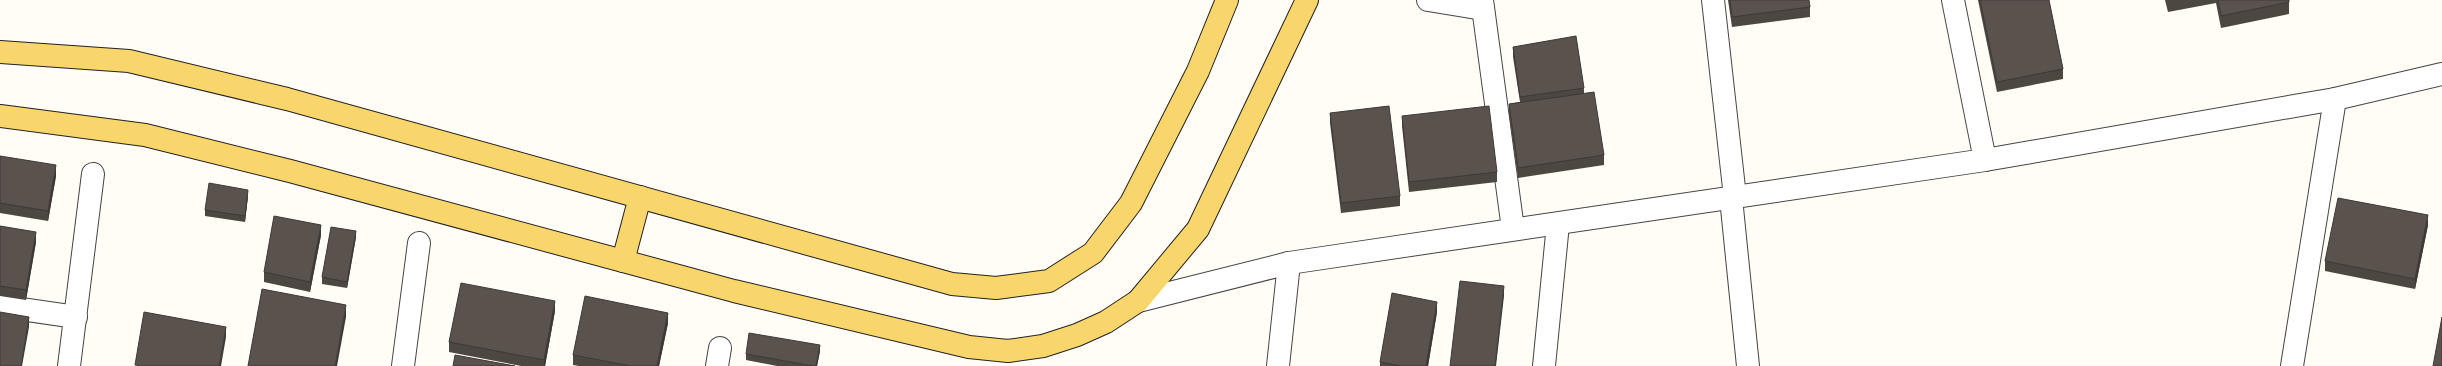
<svg xmlns="http://www.w3.org/2000/svg" width="2442" height="366" viewBox="0 0 2442 366" font-family="'Zilla Slab',serif">
<rect width="100%" height="100%" fill="#fffdf5"/>
<g fill="none" stroke-linecap="round" stroke-linejoin="round">
<defs>
<g id="minor">
<path d="M1428 0 1483 9"/>
<path d="M1482 0 1513 229"/>
<path d="M1713 0 1735 197"/>
<path d="M1953 0 1985 160"/>
<path d="M1731 198 1748 366"/>
<path d="M1138 301 1289 263 1985 160 2335 99 2442 74"/>
<path d="M0 306 76 317"/>
<path d="M69 366 93 174"/>
<path d="M403 366 419 243"/>
<path d="M717 366 720 348"/>
<path d="M1278 366 1289 263"/>
<path d="M1544 366 1558 224"/>
<path d="M2292 366 2335 99"/>
</g>
<g id="major">
<path d="M0 52 129 61 287 99 952 284 996 288 1049 281 1093 253 1131 203 1198 71 1227 0"/>
<path d="M0 116 145 135 290 171 734 291 969 347 1008 351 1043 346 1077 335 1106 322 1138 301 1198 229 1307 0"/>
<path d="M623 261 640 197"/>
</g>
</defs>
<!-- minor casing -->
<use href="#minor" stroke="#444" stroke-width="24"/>
<!-- major casing -->
<use href="#major" stroke="#222" stroke-width="24"/>
<!-- minor -->
<use href="#minor" stroke="#fff" stroke-width="22"/>
<!-- major -->
<use href="#major" stroke="#f9d66b" stroke-width="22"/>
</g>
<!-- wall -->
<g fill="#4d4742">
<path d="M1728 0H1809L1810 7V17L1732 27Z"/>
<path d="M1978 0H2049L2063 69V79L1997 92Z"/>
<path d="M2165 0H2289V14L2221 28 2216 3 2168 12Z"/>
<path d="M1513 47 1584 88V93L1604 155V165L1518 178 1509 114V104L1520 102 1513 57Z"/>
<path d="M1330 113 1400 196V206L1341 213 1330 123Z"/>
<path d="M1402 116 1497 172V182L1409 192 1402 126Z"/>
<path d="M0 156 56 176 48 221 0 213Z"/>
<path d="M248 196 245 222 205 216V210Z"/>
<path d="M2428 225 2415 289 2325 271V261Z"/>
<path d="M0 226 36 242 26 300 0 296Z"/>
<path d="M321 235 310 292 264 282V272Z"/>
<path d="M356 237 347 288 322 284V277Z"/>
<path d="M555 311 545 366H521L449 352V342Z"/>
<path d="M1437 312 1428 366H1380V362Z"/>
<path d="M668 323 659 366H579L573 365V355Z"/>
<path d="M820 351 817 366H777L746 360V354Z"/>
</g>
<!-- shaded-wall -->
<g fill="#3f3936">
<path d="M56 165V176L48 221V211Z"/>
<path d="M248 190V196L245 222V216Z"/>
<path d="M2428 215V225L2415 289V279Z"/>
<path d="M321 225V235L310 292V282Z"/>
<path d="M356 231V237L347 288V282Z"/>
<path d="M36 232V242L26 300V290Z"/>
<path d="M1504 286V296L1496 366H1495Z"/>
<path d="M555 301V311L545 366H544V360Z"/>
<path d="M1437 302V312L1428 366H1426Z"/>
<path d="M346 305V317L337 366H335Z"/>
<path d="M668 313V323L659 366H657Z"/>
<path d="M29 317V327L22 366H21Z"/>
<path d="M226 327V337L221 366H219Z"/>
<path d="M820 345V351L817 366H816Z"/>
</g>
<!-- building -->
<g fill="#5a524d" stroke="#3f3936">
<path d="M1730 0H1809L1810 7 1732 17Z"/>
<path d="M1980 0H2049L2063 69 1997 82Z"/>
<path d="M2218 0H2289V2L2221 16Z"/>
<path d="M1576 36 1584 88 1520 97 1513 47Z"/>
<path d="M1594 92 1604 155 1518 168 1509 104Z"/>
<path d="M1389 106 1400 196 1341 203 1330 113Z"/>
<path d="M1489 106 1497 172 1409 182 1402 116Z"/>
<path d="M0 156 56 165 48 211 0 203Z"/>
<path d="M209 183 248 190 245 216 205 210Z"/>
<path d="M2338 198 2428 215 2415 279 2325 261Z"/>
<path d="M274 216 321 225 310 282 264 272Z"/>
<path d="M0 226 36 232 26 290 0 286Z"/>
<path d="M331 227 356 231 347 282 322 277Z"/>
<path d="M1460 281 1504 286 1495 366H1450Z"/>
<path d="M461 283 555 301 544 360 449 342Z"/>
<path d="M262 289 346 305 335 366H248Z"/>
<path d="M1392 293 1437 302 1426 366H1401L1380 362Z"/>
<path d="M585 296 668 313 657 366H631L573 355Z"/>
<path d="M0 312 29 317 21 366H0Z"/>
<path d="M144 312 226 327 219 366H142L135 365Z"/>
<path d="M2442 317V366H2433Z"/>
<path d="M749 333 820 345 816 366H813L746 354Z"/>
<path d="M455 355 515 366H453Z"/>
</g>
</svg>
